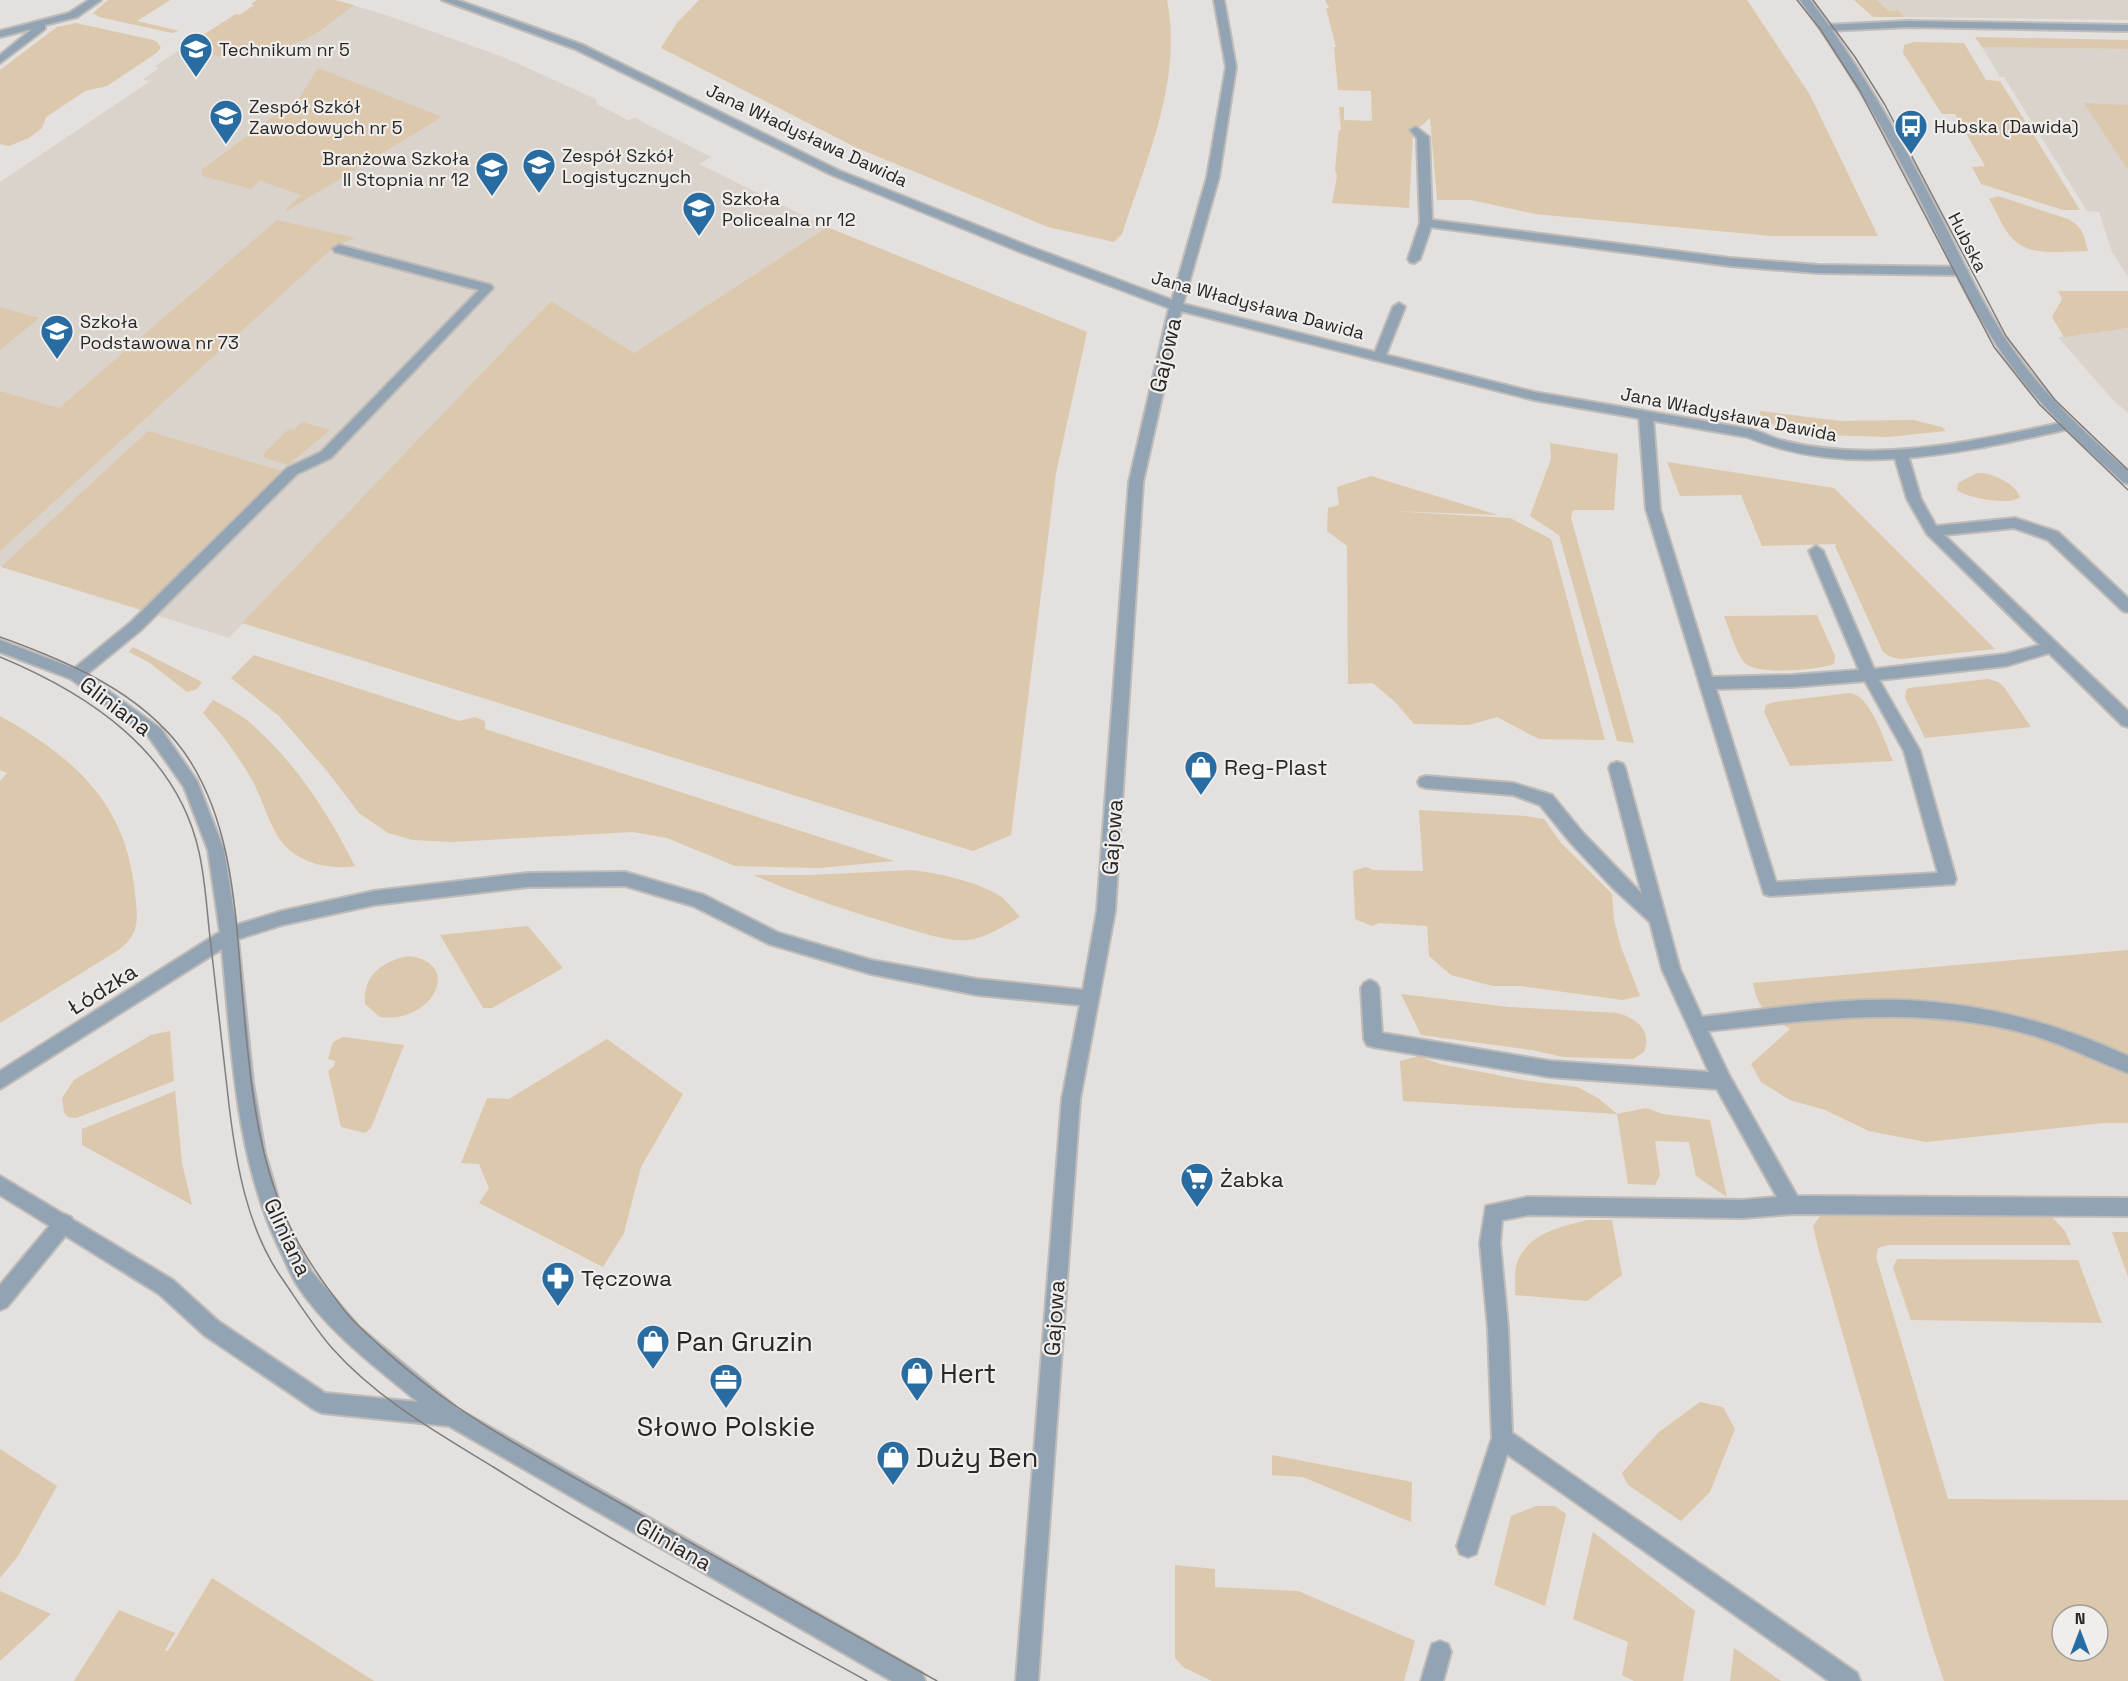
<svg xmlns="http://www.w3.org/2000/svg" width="2128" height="1681" viewBox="0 0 2128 1681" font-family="'Space Grotesk',sans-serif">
<rect width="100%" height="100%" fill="#e3e0dd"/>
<!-- built -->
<g fill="#dad3cb">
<path d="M257 0H335L386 15 503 57 596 99 597 104 628 120 635 118 711 157 699 164 827 227 634 353 551 301 229 638 0 566V182L149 82 143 79 159 68 155 66 236 14 240 15 254 5 251 4Z"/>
<path d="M1877 0H2128V20L1905 17 1898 10 1889 11Z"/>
<path d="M1982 47 2128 49V277L2112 252 2099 212 2087 211 2004 77H2000Z"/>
<path d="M2128 328V413L2112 399 2058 337Z"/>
</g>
<!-- green -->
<g fill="#dcc8ac" fill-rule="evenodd">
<path d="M108 0H170L137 21 179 31 172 33 99 17 93 13Z"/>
<path d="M257 0H335L354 5C336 18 316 37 295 43 270 51 245 42 222 57L184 47 236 14 240 15 254 5 251 4Z"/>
<path d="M699 0H1167C1183 80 1146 160 1122 234L1114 242 1048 227 855 147 661 48 677 23Z"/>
<path d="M1325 0H1747L1810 95 1878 236H1772L1535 214 1471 200H1437L1430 118 1413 133 1409 208 1332 203 1337 176 1335 169 1339 130H1341L1339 107H1344V120L1372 121 1371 91 1338 90 1334 47H1336L1326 8H1329Z"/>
<path d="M1854 0H1877L1889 11 1898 10 1905 17H1873Z"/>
<path d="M76 23 153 40 157 42 161 48 155 54 107 86 85 91 46 117 42 128 29 138 9 146 0 144V70L57 27Z"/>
<path d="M1975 37 2128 40V49L1982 47Z"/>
<path d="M1914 42 1964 43 1986 80 2000 81 2080 210H2063L1981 184 1972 167 1985 166 1955 114H1942L1903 53 1904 45Z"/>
<path d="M318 68 442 117 287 211 285 210 301 195 260 181 251 189 203 176 201 170 291 104 300 107 308 102 299 98Z"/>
<path d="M2084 103 2128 105V170Z"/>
<path d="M1998 196 2068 219C2084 228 2083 234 2088 251 2066 251 2030 257 2014 240 2003 230 1997 212 1989 199Z"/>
<path d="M277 220 356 238 336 245 0 551V391L59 408Z"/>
<path d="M827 227 1087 332 1056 473 1011 835 973 851 242 623 551 301 634 353Z"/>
<path d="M2058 291H2128V328L2064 337 2052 317 2062 299Z"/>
<path d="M0 307 39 318 0 350Z"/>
<path d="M1760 411 1840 421 1913 420 1942 427 1946 431 1888 437 1826 435 1780 429 1760 416Z"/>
<path d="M302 422 330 430 288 465 265 458 263 454 289 429 294 430Z"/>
<path d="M148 431 282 471 143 610 1 567Z"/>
<path d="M1550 443 1618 454 1614 510H1573L1571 518 1634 743 1617 741 1559 535 1530 516 1551 459Z"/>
<path d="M1667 462 1834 488 1995 649 1901 659 1891 657 1883 652 1835 546 1837 544 1762 546 1741 495 1680 496Z"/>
<path d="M1977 473C1991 472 2015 483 2020 497 2011 506 1967 498 1957 490L1958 483Z"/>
<path d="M1371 476 1498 515 1391 511 1510 518 1551 539 1605 740 1539 739 1497 717 1469 725 1414 724 1396 703 1373 683 1348 684 1347 546 1327 531 1328 508 1339 505 1337 487Z"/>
<path d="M1817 615 1835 656 1834 664C1817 670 1759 675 1746 664 1737 656 1729 628 1724 616Z"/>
<path d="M133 647 202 682 197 689 187 692 150 663 129 652Z"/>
<path d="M254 655 459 721 475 717 485 721V729L894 861 819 868 735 866 667 838 633 832 451 842 413 840 388 833 359 813 327 771 279 716 231 678Z"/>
<path d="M1988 679 1998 682 2004 687 2031 727 1925 738 1905 698 1906 690 1909 688Z"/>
<path d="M1850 693C1871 695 1885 743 1893 761L1790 766 1764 712 1766 705 1774 702Z"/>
<path d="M213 700C224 706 238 713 248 721 294 760 328 813 355 866 328 871 291 861 277 835 267 818 262 798 252 780 238 755 222 734 203 713Z"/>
<path d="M0 716C75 758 127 804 135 894 138 920 140 934 117 951L0 1023V781L7 773 0 770Z"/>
<path d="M1419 810 1526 816 1544 819 1561 843 1612 894 1614 920 1621 947 1640 996 1623 1000 1521 986H1493L1451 975 1429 956 1427 926 1379 923 1372 926 1355 919 1353 871 1366 867 1373 870 1423 871Z"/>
<path d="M912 870C937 873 979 882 1000 896 1007 901 1014 910 1020 917 1005 925 991 935 974 939 952 944 924 933 902 927 851 912 802 896 753 875H812Z"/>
<path d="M528 926 563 968 492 1008H483L440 935Z"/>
<path d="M2128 950V1123H2104L1926 1142 1869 1131 1825 1110 1790 1100 1761 1082 1751 1064 1790 1029C1768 1015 1758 1010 1753 983Z"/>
<path d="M410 956C465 965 430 1024 380 1017L365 1004C362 975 384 960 410 956Z"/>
<path d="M1401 994 1509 1007 1618 1013C1637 1019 1652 1030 1644 1052L1633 1059 1563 1057 1532 1050 1421 1035Z"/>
<path d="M170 1031 174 1081 76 1118 68 1117 64 1112 62 1098 74 1080 151 1035Z"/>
<path d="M343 1037 404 1045 371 1128 365 1133 341 1127 328 1071 334 1066 335 1061 328 1059 333 1042Z"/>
<path d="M607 1039 683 1094 641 1167 624 1233 603 1267 479 1203 489 1188 479 1164 461 1163 487 1098 509 1099Z"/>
<path d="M1419 1056 1440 1064 1523 1080 1577 1087 1598 1098 1617 1114 1646 1108 1663 1114 1710 1120 1727 1197 1696 1176 1689 1142 1655 1141 1660 1175 1655 1185 1628 1184 1617 1114 1403 1101 1400 1061Z"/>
<path d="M175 1091 182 1163 192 1205 82 1145V1129Z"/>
<path d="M1820 1216 2052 1217 2065 1231 2071 1245H1888L1878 1248 1876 1257 1948 1499 2128 1500V1681H1944L1929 1636 1819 1251 1813 1226ZM2062 1615H2098V1651H2062Z"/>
<path d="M1587 1220H1612L1622 1275 1587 1301 1515 1295C1516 1286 1514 1275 1516 1266 1525 1234 1560 1227 1587 1220Z"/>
<path d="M2112 1232H2128V1277Z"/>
<path d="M1897 1259 2078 1260 2102 1323 1911 1320 1893 1268Z"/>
<path d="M1700 1402 1723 1407 1735 1429 1710 1492 1681 1521 1628 1485 1622 1473 1659 1432Z"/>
<path d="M0 1449 57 1486 18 1556 0 1578Z"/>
<path d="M1272 1455 1412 1482 1411 1522 1303 1477 1272 1475Z"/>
<path d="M1536 1506H1555L1566 1514 1545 1606 1494 1585 1511 1516Z"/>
<path d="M1593 1532 1695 1611 1683 1681H1634L1622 1675 1628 1642 1573 1619Z"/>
<path d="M1175 1565 1215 1569V1587L1298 1591 1415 1641 1404 1681H1212L1183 1667 1175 1658Z"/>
<path d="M212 1578 374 1681H74L119 1610 175 1633 165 1650 168 1651Z"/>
<path d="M0 1591 51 1614 0 1661Z"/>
<path d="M1734 1648 1781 1681H1730Z"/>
</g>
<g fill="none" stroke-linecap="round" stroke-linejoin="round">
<defs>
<g id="service">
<path d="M89 0H101L77 17 45 25V29L0 63V55L32 29 0 37V31L69 13Z"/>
<path d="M1416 127 1429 137 1432 220 1730 258 1818 265 1962 267 1968 271 1962 275 1818 273 1730 266 1431 227 1420 259 1414 263 1410 262 1408 259 1420 223 1417 138 1410 130Z"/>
<path d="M339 245 491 285 493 288 331 458 297 474 141 630 81 679H71L68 675 71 671 131 622 287 468 321 452 479 290 335 252 333 249Z"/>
<path d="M1399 303 1405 307 1385 357 1384 360H1374L1373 357 1393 307Z"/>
<path d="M1646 413 1653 417 1660 509 1712 677 1792 675 1859 670 1809 551 1816 546 1823 551 1874 669 2006 654 2040 645 1927 534 1907 499 1894 455 1901 450 1908 455 1921 499 1936 526 2015 518 2058 532 2128 598V612L2123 611 2048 540 2014 528 1944 535 2128 711V727L2122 725 2049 653 2006 666 1879 680 1920 751 1956 879 1954 884 1770 896 1764 894 1646 509 1639 417ZM1865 681 1904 751 1938 873 1776 882 1716 689 1792 687Z"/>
<path d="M1617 762 1623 764 1625 768 1680 969 1702 1017C1768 1009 1836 998 1903 1000 1981 1003 2057 1023 2128 1056V1073C2096 1061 2067 1046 2035 1036 1924 1004 1820 1019 1708 1031L1729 1075 1797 1196 2128 1198V1216L1792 1214 1742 1218 1528 1215 1502 1220 1500 1243 1508 1328 1512 1433 1857 1673 1860 1681H1829L1507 1454 1476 1554 1468 1557 1460 1554 1457 1546 1492 1438 1488 1328 1480 1243 1486 1206 1528 1197 1742 1200 1777 1197 1717 1089 1550 1077 1373 1047 1367 1045 1364 1039 1361 988 1364 983 1370 980 1376 983 1379 988 1382 1033 1550 1061 1709 1072 1662 969 1650 922 1613 888 1571 843 1540 805 1513 795 1426 788 1420 786 1418 782 1420 778 1426 776 1513 783 1552 795 1583 833 1642 894 1609 768 1611 764Z"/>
<path d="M64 1214 71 1217 74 1223 71 1229 7 1307 0 1310V1285L57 1217Z"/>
<path d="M1440 1641 1448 1644 1451 1652 1443 1681H1421L1432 1644Z"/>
</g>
<g id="minor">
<path d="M442 0H457L583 45 840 171 1031 247 1172 300 1207 177 1226 67 1214 0H1224L1236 67 1219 177 1183 304 1534 392 1750 429C1760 431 1770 437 1780 440 1876 465 1975 441 2069 421L2076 425 2069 429C1964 452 1852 480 1747 437L1534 400 1181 311 1143 482 1115 911 1080 1099 1038 1681H1016L1062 1099 1080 1005 977 995 871 974 769 944 693 906 625 886 528 887 374 905 282 925 238 939 253 1083 265 1153 283 1215 311 1271 359 1327 458 1409 922 1673 925 1681H892L449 1426 322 1413 315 1410 204 1335 159 1294 0 1195V1176L173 1280 218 1321 325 1393 418 1402C376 1367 328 1332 297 1285 291 1275 286 1263 281 1252 235 1158 232 1051 222 949L0 1089V1071L220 932 208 850 184 787 149 737 71 679 0 652V640L81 671 161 729 197 781 224 850 236 925 282 911 374 891 528 873 625 872 704 895 779 933 871 960 977 979 1083 990 1097 911 1129 482 1169 308 1023 253 832 175 575 49Z"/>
<path d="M1909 21 2128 25V31L1909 27 1826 31 1821 28 1826 25Z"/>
</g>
<path id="tertiary" d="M1800 0H1810C1861 67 1901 139 1939 214 1962 259 1983 307 2013 350 2045 396 2086 434 2128 471V484L2123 482C2081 444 2038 405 2005 357 1967 303 1941 240 1911 182 1878 118 1842 58 1800 0Z"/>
</defs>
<!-- service casing -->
<use href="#service" stroke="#bebbb8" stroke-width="4"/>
<!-- minor casing -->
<use href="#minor" stroke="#bebbb8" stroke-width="4"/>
<!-- tertiary casing -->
<use href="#tertiary" stroke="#bebbb8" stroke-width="4"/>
<!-- service -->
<use href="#service" fill="#92a3b3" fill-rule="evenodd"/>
<!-- minor -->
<use href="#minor" fill="#92a3b3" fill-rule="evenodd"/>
<!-- tertiary -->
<use href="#tertiary" fill="#92a3b3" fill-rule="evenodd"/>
<!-- tram -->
<g stroke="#807e7d" stroke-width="1.5">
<path d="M1797 0 1820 29 1860 91 1994 347 2040 405 2128 490"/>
<path d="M1813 0 1855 57 1885 105 2006 336 2055 400 2128 470"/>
<path d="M0 637C67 661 141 692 184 752 230 817 235 902 241 978 248 1057 253 1143 285 1216 299 1248 320 1279 341 1306 352 1321 365 1332 378 1344 450 1412 540 1458 625 1506 729 1565 833 1623 937 1681"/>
<path d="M0 657C89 694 177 752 199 852 206 883 207 915 211 946 217 999 223 1052 229 1105 236 1163 247 1228 281 1277 297 1300 313 1326 332 1348 377 1399 438 1433 495 1468 616 1544 742 1612 867 1681"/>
</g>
</g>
<!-- icons -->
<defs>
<symbol id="school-pin" viewBox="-11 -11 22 30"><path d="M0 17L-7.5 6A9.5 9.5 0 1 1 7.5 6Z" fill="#296ca2" stroke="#f0edea"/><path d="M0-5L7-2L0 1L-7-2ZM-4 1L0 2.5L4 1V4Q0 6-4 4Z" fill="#fff"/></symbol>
<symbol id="bus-pin" viewBox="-11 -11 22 30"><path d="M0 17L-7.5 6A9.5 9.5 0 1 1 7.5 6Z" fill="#296ca2" stroke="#f0edea"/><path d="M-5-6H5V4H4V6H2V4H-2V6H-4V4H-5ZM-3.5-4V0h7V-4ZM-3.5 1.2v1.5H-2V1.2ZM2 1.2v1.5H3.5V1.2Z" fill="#fff"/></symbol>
<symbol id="university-pin" viewBox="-11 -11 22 30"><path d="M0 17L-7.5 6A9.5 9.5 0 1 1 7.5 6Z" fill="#296ca2" stroke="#f0edea"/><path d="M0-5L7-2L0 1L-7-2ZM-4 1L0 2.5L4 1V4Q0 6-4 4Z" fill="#fff"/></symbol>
<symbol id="shop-pin" viewBox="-11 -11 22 30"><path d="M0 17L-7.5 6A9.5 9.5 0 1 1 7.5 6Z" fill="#296ca2" stroke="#f0edea"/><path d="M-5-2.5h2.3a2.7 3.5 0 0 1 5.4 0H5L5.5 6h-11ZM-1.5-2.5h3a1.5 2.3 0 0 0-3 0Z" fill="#fff"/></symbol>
<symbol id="supermarket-pin" viewBox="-11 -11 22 30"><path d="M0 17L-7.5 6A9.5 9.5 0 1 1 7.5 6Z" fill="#296ca2" stroke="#f0edea"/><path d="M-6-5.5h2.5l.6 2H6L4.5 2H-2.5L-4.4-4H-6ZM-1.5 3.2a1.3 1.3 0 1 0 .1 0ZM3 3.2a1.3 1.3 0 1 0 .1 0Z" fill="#fff"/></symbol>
<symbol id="pharmacy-pin" viewBox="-11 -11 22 30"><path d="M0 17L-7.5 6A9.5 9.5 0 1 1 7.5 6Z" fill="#296ca2" stroke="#f0edea"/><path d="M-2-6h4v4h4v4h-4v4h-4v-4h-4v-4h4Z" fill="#fff"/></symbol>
<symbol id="office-pin" viewBox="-11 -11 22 30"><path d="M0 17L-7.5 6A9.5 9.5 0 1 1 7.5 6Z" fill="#296ca2" stroke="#f0edea"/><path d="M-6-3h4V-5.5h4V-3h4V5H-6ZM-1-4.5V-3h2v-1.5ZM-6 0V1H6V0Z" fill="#fff"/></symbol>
</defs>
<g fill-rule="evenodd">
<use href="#school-pin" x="177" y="30" width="38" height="52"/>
<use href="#school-pin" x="207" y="97" width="38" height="52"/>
<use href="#bus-pin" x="1892" y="107" width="38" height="52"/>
<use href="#school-pin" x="520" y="146" width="38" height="52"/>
<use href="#school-pin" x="473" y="149" width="38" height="52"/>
<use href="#university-pin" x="680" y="189" width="38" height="52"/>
<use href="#school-pin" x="38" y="312" width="38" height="52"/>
<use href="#shop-pin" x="1182" y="748" width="38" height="52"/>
<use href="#supermarket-pin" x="1178" y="1160" width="38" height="52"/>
<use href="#pharmacy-pin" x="539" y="1259" width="38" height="52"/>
<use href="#shop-pin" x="634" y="1322" width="38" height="52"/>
<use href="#shop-pin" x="898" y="1354" width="38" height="52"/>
<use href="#office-pin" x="707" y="1361" width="38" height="52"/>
<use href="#shop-pin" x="874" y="1438" width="38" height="52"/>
</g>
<g text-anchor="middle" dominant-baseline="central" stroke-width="4.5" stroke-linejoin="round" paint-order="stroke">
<!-- far-poi labels -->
<g font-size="18" fill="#282726" stroke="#f0edea" text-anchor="start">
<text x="219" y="49">Technikum nr 5</text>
<text x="249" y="106">Zespół Szkół<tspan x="249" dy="21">Zawodowych nr 5</tspan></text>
<text x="1934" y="126">Hubska (Dawida)</text>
<text x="562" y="155">Zespół Szkół<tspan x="562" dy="21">Logistycznych</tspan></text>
<text x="469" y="158" text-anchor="end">Branżowa Szkoła<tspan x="469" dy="21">II Stopnia nr 12</tspan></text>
<text x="722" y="198">Szkoła<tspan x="722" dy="21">Policealna nr 12</tspan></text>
<text x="80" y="321">Szkoła<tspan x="80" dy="21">Podstawowa nr 73</tspan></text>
</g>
<!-- far-street labels -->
<g font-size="18" fill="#282726" stroke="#f0edea">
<text transform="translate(807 135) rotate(25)">Jana Władysława Dawida</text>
<text transform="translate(1968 242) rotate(63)">Hubska</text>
<text transform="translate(1258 305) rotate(15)">Jana Władysława Dawida</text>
<text transform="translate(1729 414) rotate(11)">Jana Władysława Dawida</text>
</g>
<!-- street labels -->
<g font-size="22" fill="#282726" stroke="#f0edea">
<text transform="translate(1165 355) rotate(-77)">Gajowa</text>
<text transform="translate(116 706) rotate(37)">Gliniana</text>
<text transform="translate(1112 837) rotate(-86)">Gajowa</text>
<text transform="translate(102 989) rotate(-32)">Łódzka</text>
<text transform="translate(288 1237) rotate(65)">Gliniana</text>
<text transform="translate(1054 1318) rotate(-86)">Gajowa</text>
<text transform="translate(674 1544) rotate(30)">Gliniana</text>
</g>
<!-- poi labels -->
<g font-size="22" fill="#282726" stroke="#f0edea" text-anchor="start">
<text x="1224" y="767">Reg-Plast</text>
<text x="1220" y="1179">Żabka</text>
<text x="581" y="1278">Tęczowa</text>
</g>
<!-- near-poi labels -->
<g font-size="27" fill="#282726" stroke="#f0edea" text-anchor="start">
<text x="676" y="1341">Pan Gruzin</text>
<text x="940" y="1373">Hert</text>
<text x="726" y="1426" text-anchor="middle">Słowo Polskie</text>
<text x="916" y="1457">Duży Ben</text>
</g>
</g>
<!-- north arrow -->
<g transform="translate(2080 1633)"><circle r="28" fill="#f0edea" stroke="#a09e9c" stroke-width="1.5"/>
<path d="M0-4.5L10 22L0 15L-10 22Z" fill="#296ca2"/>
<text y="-9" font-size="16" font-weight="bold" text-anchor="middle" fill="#282726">N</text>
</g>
</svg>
